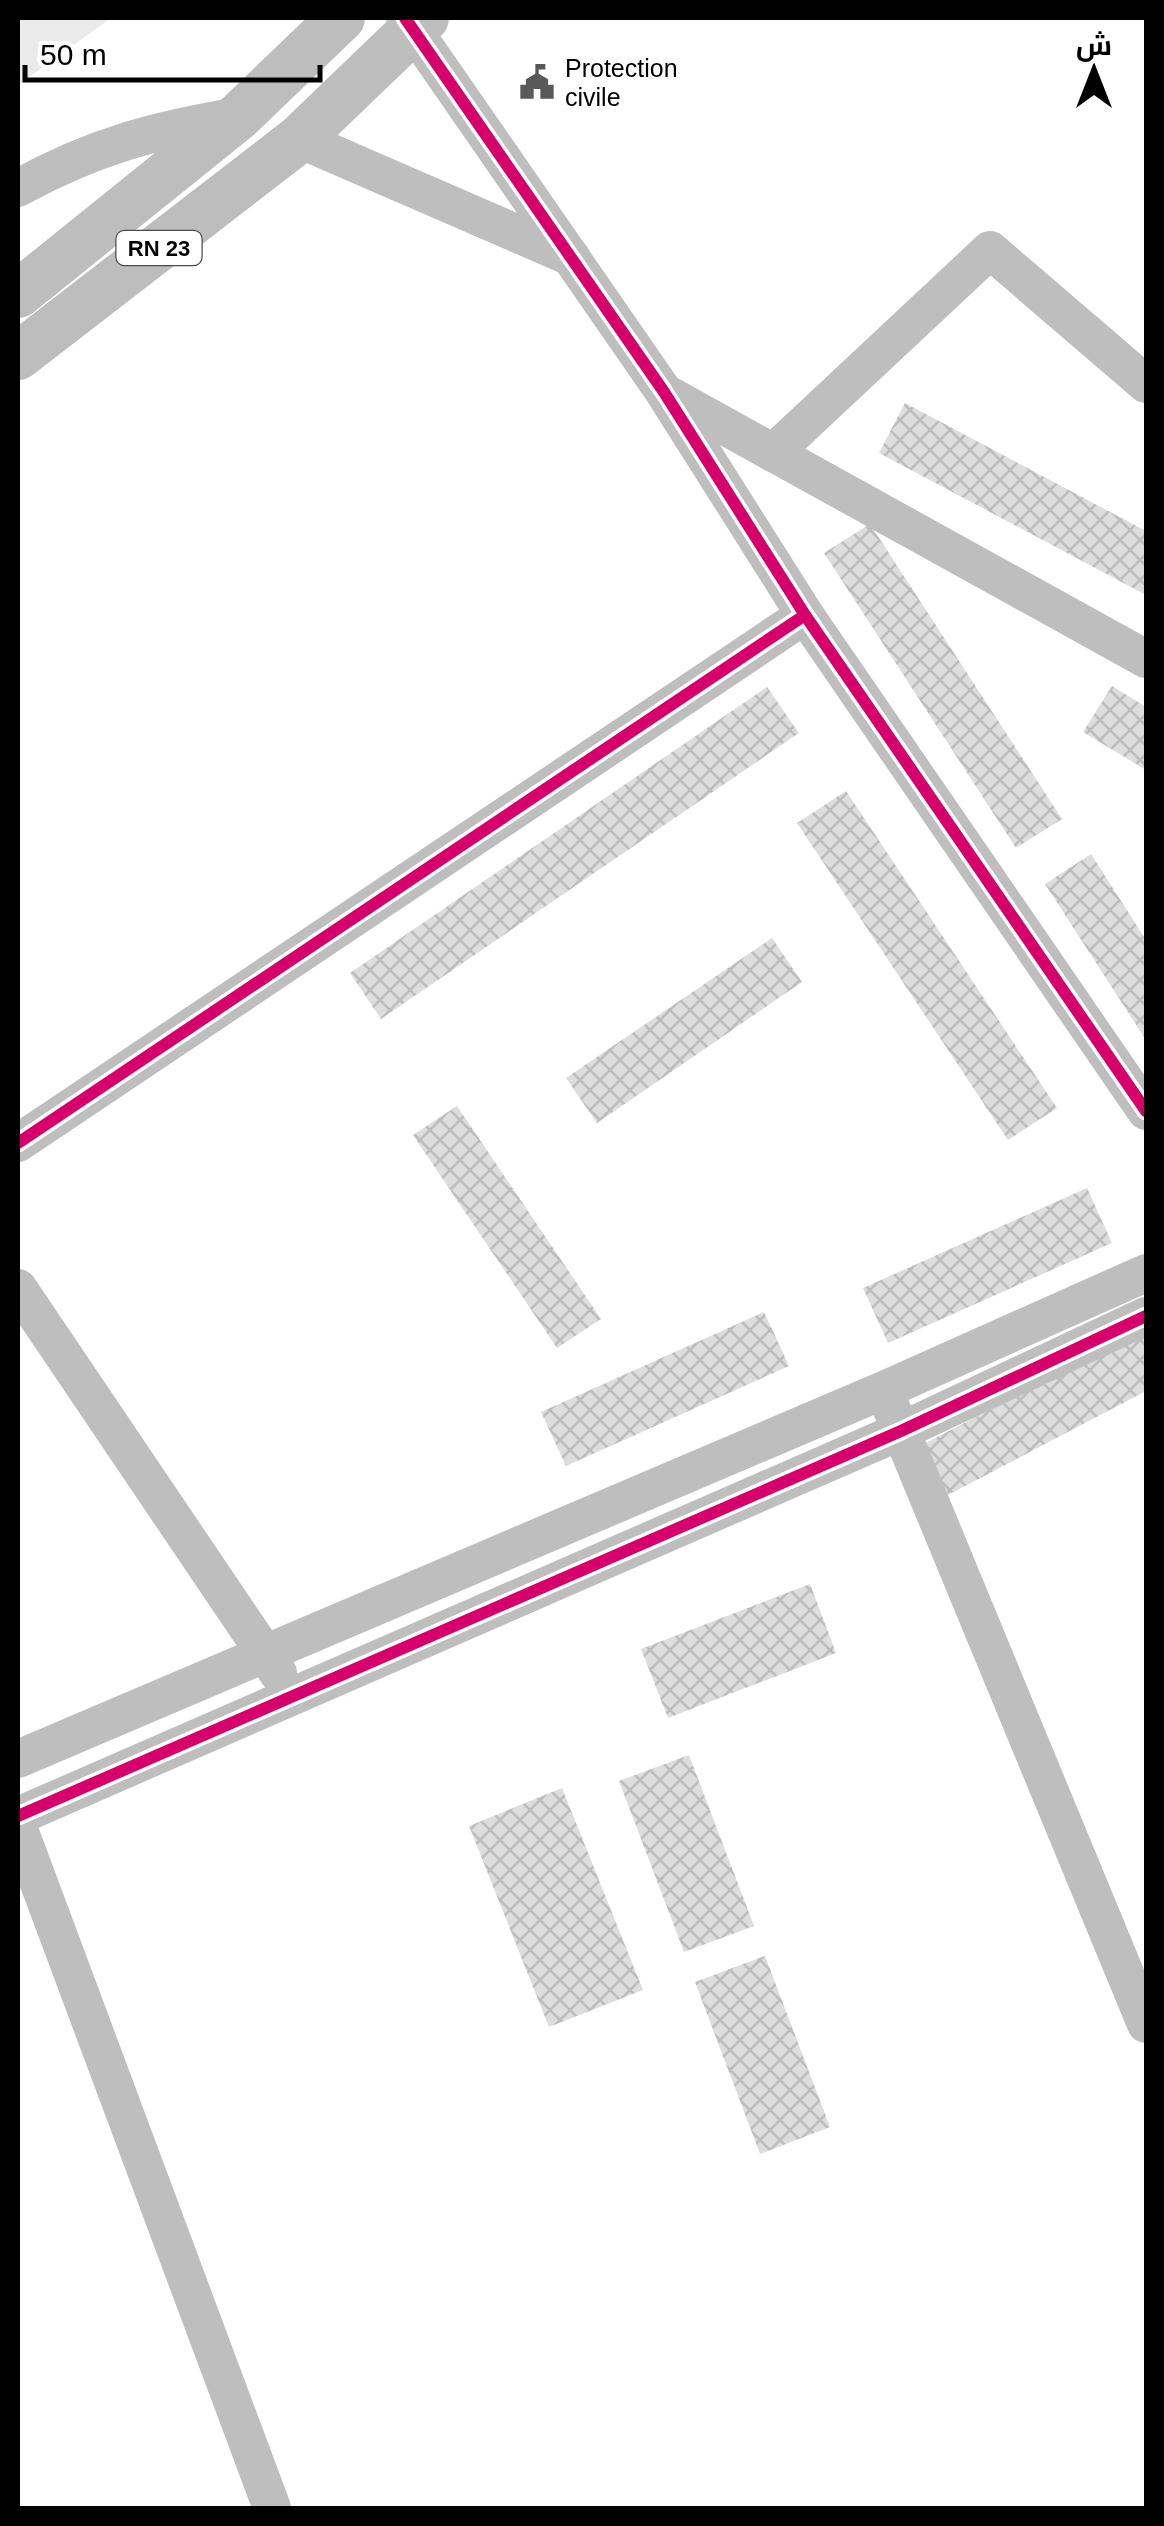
<svg xmlns="http://www.w3.org/2000/svg" width="1164" height="2526" viewBox="0 0 1164 2526" font-family="Helvetica,Cairo,sans-serif">
<defs>
<pattern id="building-cross-hatch" width="8" height="8" patternUnits="userSpaceOnUse" patternTransform="scale(2.5)"><rect width="8" height="8" fill="#ddd"/><path d="M0 0l8 8M0 8l8-8" fill="none" stroke="#bcbcbc"/></pattern>
</defs>
<rect width="100%" height="100%" fill="#fff"/>
<!-- pitch -->
<path fill="#eaeaea" d="M18 18H111L18 85Z"/>
<!-- building -->
<g fill="url(#building-cross-hatch)">
<path d="M905 403 1146 531V595L879 453Z"/>
<path d="M870 524 1062 819 1016 848 824 553Z"/>
<path d="M1112 686 1146 707V770L1083 732Z"/>
<path d="M767 687 799 733 381 1019 350 973Z"/>
<path d="M846 791 1057 1108 1008 1140 797 823Z"/>
<path d="M1091 854 1146 940V1040L1045 884Z"/>
<path d="M772 938 802 982 597 1123 566 1078Z"/>
<path d="M457 1106 601 1319 557 1348 413 1135Z"/>
<path d="M1087 1188 1112 1243 888 1343 863 1288Z"/>
<path d="M764 1312 789 1366 566 1466 541 1412Z"/>
<path d="M1146 1328V1391L948 1495 922 1445Z"/>
<path d="M810 1584 836 1653 668 1718 641 1649Z"/>
<path d="M689 1755 754 1926 684 1952 619 1781Z"/>
<path d="M562 1788 643 1990 549 2027 469 1826Z"/>
<path d="M765 1956 830 2127 760 2154 695 1982Z"/>
</g>
<g fill="none" stroke-linecap="round" stroke-linejoin="round">
<!-- minor -->
<g stroke="#bebebe" stroke-width="38">
<path d="M405 18 664 392 805 615 1146 1111"/>
<path d="M299 139 571 257"/>
<path d="M18 188C92 147 155 130 239 116"/>
<path d="M667 394 1146 659"/>
<path d="M773 453 990 250 1146 384"/>
<path d="M18 1143 805 615"/>
<path d="M18 1288 278 1673"/>
<path d="M891 1407 1146 2024"/>
<path d="M18 1759 884 1390 1146 1273"/>
<path d="M18 1816 901 1431 1146 1316"/>
<path d="M18 1827 272 2508"/>
</g>
<!-- major -->
<g stroke="#bdbdbd" stroke-width="48">
<path d="M18 294 239 116 341 18"/>
<path d="M18 356 299 139 425 18"/>
</g>
<defs>
<g id="cycleway">
<path d="M405 18 664 392 805 615 1146 1111"/>
<path d="M18 1143 805 615"/>
<path d="M18 1816 901 1431 1146 1316"/>
</g>
</defs>
<!-- cycleway casing -->
<use href="#cycleway" stroke="#fff" stroke-width="19"/>
<!-- cycleway -->
<use href="#cycleway" stroke="#d6006c" stroke-width="12"/>
</g>
<!-- icons -->
<defs>
<symbol id="civic-bare" viewBox="-9 -9 18 18"><path d="M-.6-6.5H3V-4.5H.6V-3L4-1V1h2V6H-6V1h2V-1L-.6-3ZM-1.2 2.5V6h2.4V2.5Z" fill="#595959" stroke="#fff" stroke-width="2.5" paint-order="stroke"/></symbol>
</defs>
<g fill-rule="evenodd">
<use href="#civic-bare" x="512" y="57" width="50" height="50"/>
</g>
<g text-anchor="middle" dominant-baseline="central" stroke-width="9" stroke-linejoin="round" paint-order="stroke">
<!-- shield labels -->
<rect fill="#fff" stroke="#4c4c4c" stroke-width="2.5" x="116.5" y="231" width="85" height="34" rx="8"/>
<g font-size="22" font-weight="bold" fill="#000">
<text x="159" y="248">RN 23</text>
</g>
<!-- poi labels -->
<g font-size="25" fill="#000" stroke="#fff" text-anchor="start">
<text x="565" y="68">Protection<tspan x="565" dy="29">civile</tspan></text>
</g>
</g>
<!-- border -->
<rect width="1164" height="2526" fill="none" stroke="#000000" stroke-width="40"/>
<!-- north arrow -->
<g transform="translate(1094 70)" stroke="#ffffff" stroke-width="8" paint-order="stroke">
<path d="M0-8L18 38L0 25L-18 38Z" fill="#000000"/>
<text y="-15" font-size="28" font-weight="bold" text-anchor="middle" fill="#000000">ش</text>
</g>
<!-- scale -->
<path d="M25 65v15h295v-15" fill="none" stroke="#000000" stroke-width="5"/>
<text x="40" y="65" font-size="30" fill="#000000" stroke="#ffffff" stroke-width="8" paint-order="stroke">50 m</text>
</svg>
